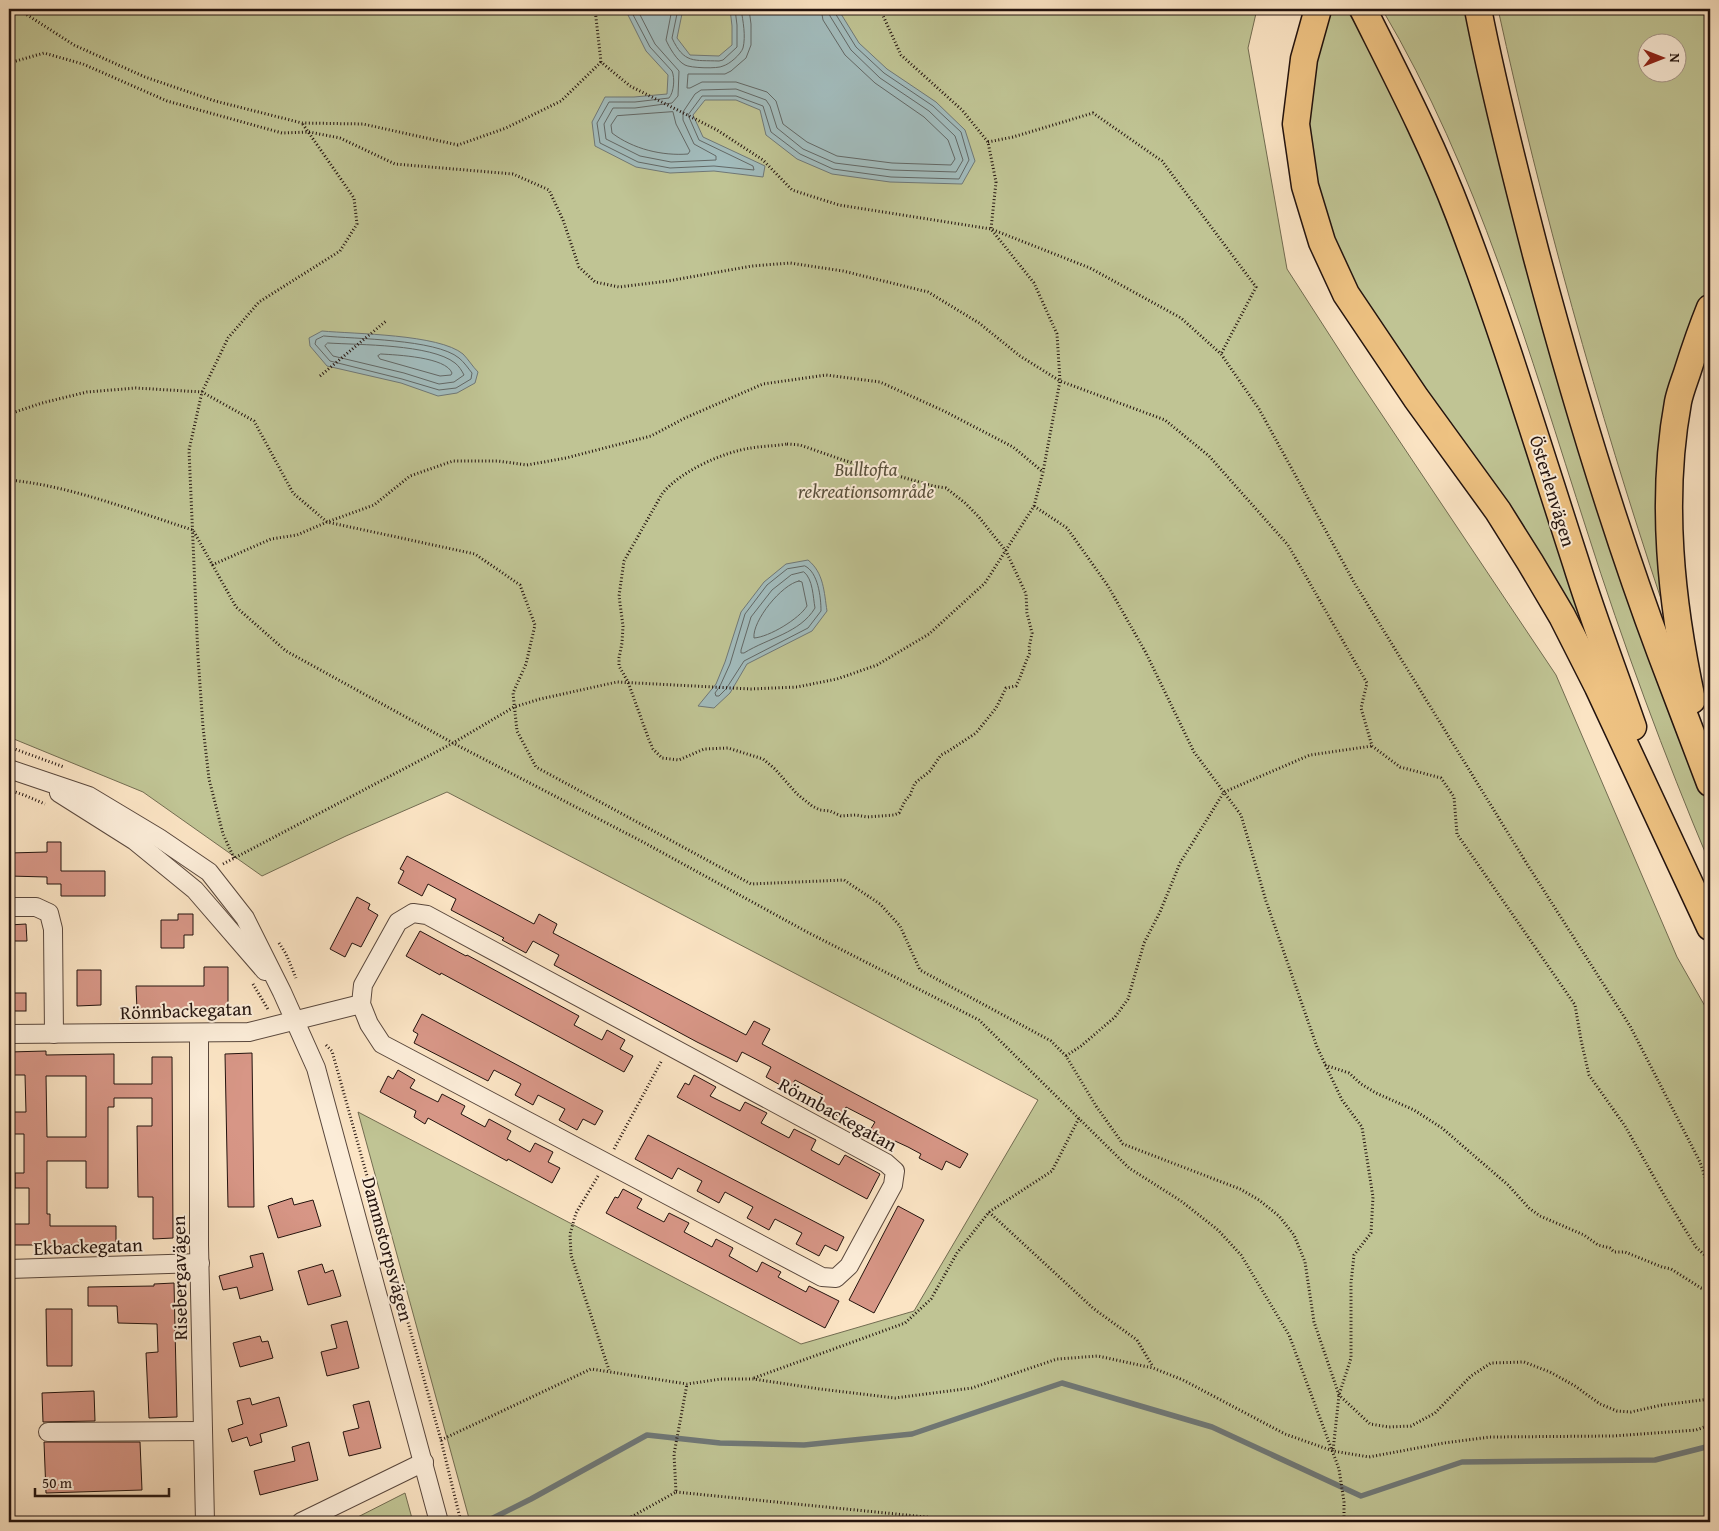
<svg xmlns="http://www.w3.org/2000/svg" width="1719" height="1531" viewBox="0 0 1719 1531" font-family="'Gentium Book Plus',serif">
<rect width="100%" height="100%" fill="#fbe4c4"/>
<filter id="stains"><feTurbulence type="fractalNoise" baseFrequency=".004" numOctaves="4"/><feColorMatrix values="0 0 0 0 .2 0 0 0 0 .09 0 0 0 0 .02 0 0 0 .5 -.17"/></filter>
<radialGradient id="worn" r=".72"><stop offset=".6" stop-color="#630" stop-opacity="0"/><stop offset="1" stop-color="#630" stop-opacity=".3"/></radialGradient>
<!-- green -->
<g fill="#c0c494" stroke="#726c51" fill-rule="evenodd">
<path d="M9 9H1257L1248 48 1287 269 1356 376 1556 675 1677 957 1710 1015V1522H470L358 1112 801 1344 914 1311 1038 1100 447 792 346 836 262 876 143 792 9 737Z"/>
<path d="M1329 9H1346L1373 51 1445 199 1594 644 1587 647 1404 366 1344 265 1317 196 1307 119 1321 30Z"/>
<path d="M1382 9H1467L1650 658 1710 811V864C1664 755 1623 644 1587 531 1529 352 1478 171 1382 9Z"/>
<path d="M1498 9H1710V285L1692 329 1666 601 1662 602C1597 407 1542 209 1498 9ZM1646 42H1676V72H1646Z"/>
<path d="M405 1493 413 1522H348Z"/>
</g>
<!-- water -->
<g fill="#a2bcbd" stroke="#6f7877">
<path d="M625 9H683L677 38 690 55 719 56 732 45V26L730 9H838L859 43 887 69 936 102 965 130 975 161 962 184 890 182 832 174 797 159 766 135 760 110 736 100H705L693 115 703 137 765 166 763 177 714 171 670 173 636 167 595 146 592 122 605 97H634L667 94 668 75 646 51Z"/>
<path d="M322 331C354 334 439 334 463 354 468 359 473 367 478 372L475 383 457 393 438 396 401 383 327 366 310 346 309 338Z"/>
<path d="M808 560C824 573 824 592 827 611L812 631 747 664 730 693 714 708 698 706 716 684 725 662 741 612 764 582 786 564Z"/>
</g>
<g fill="none" stroke-linecap="round" stroke-linejoin="round">
<!-- shore -->
<g stroke="#626866" stroke-width="1">
<path d="M630 9 650 47 672 71C675 78 674 92 669 98L635 102H609L597 123 600 143 638 162 670 168 714 166 754 170 753 166 699 140 688 115 702 96H736L763 106 771 132 800 154 833 169 891 177 959 179 969 160 961 132 933 106 884 73 856 47 835 13 834 9"/>
<path d="M637 9 655 44 679 71 678 96 672 103 635 108H613L604 124 606 139 640 156 671 162 716 160V156L694 144 683 120V112L695 94 701 90 736 89 766 100 770 106 777 128 803 149 835 163 891 170 956 172 963 160 955 136 929 111 880 78 851 50 830 16 828 9"/>
<path d="M672 9 666 40C669 47 677 61 685 65 690 68 718 69 723 66 730 64 741 54 743 48 746 36 743 21 741 9"/>
<path d="M678 9 672 38C684 64 694 60 719 61L723 60 737 47V25L735 9"/>
<path d="M749 9 751 24V45L746 58 731 71 725 74H688L687 88H690L702 82H736L767 92 776 101 783 124 807 142 837 156 892 163 951 165 955 159 948 140 924 117 875 83 845 55 823 20 821 9"/>
<path d="M673 112 676 124 690 151 688 154C662 156 633 149 612 133L611 125 617 116Z"/>
<path d="M324 336C355 339 436 339 459 358 464 362 468 368 472 373L471 379 456 388 439 390 402 379 330 361 315 344 316 340Z"/>
<path d="M328 343C359 345 431 344 455 363 459 366 462 371 464 375L454 382 439 384 404 373 333 356 325 346Z"/>
<path d="M381 354C397 355 446 357 452 373L451 375 440 376 380 359 378 356Z"/>
<path d="M805 566C818 572 821 597 821 611L808 628 744 661 726 689 719 696H716L715 693 720 686 730 664 745 614 767 585 787 569Z"/>
<path d="M804 572C813 579 813 597 815 608 800 633 768 638 744 653H741V650L751 617 772 590 791 575Z"/>
<path d="M799 581 802 582 807 606C799 619 769 637 754 638 752 621 782 584 799 581Z"/>
</g>
<!-- stream -->
<path stroke="#6f7877" stroke-width="5.5" d="M485 1522 531 1499 647 1435 720 1443 804 1445 912 1434 1062 1383 1212 1427 1361 1496 1462 1462 1655 1460 1710 1446"/>
</g>
<!-- building -->
<g fill="#d79686" stroke="#23130e" fill-rule="evenodd">
<path d="M47 842H61V871H105V896H61V884H47V877L9 876V853L47 852Z"/>
<path d="M407 856 534 924 539 914 557 924 553 933 746 1035 754 1021 770 1029 762 1044 968 1154 960 1168 946 1161 942 1170 919 1158 921 1154 908 1147 895 1141 893 1144 869 1132 875 1122 846 1107 841 1118 818 1105 823 1095 795 1080 789 1090 766 1077 771 1067 742 1052 737 1062 697 1042 554 965 559 955 533 941 526 953 502 940 504 938 451 910 456 899 428 884 422 896 398 883 404 871 400 869Z"/>
<path d="M357 897 370 904 368 909 378 915 361 947 352 943 345 957 330 949Z"/>
<path d="M178 914H193V935H184V948H161V920H178Z"/>
<path d="M26 924 27 941H9V925Z"/>
<path d="M420 931 466 956 467 955 579 1016 574 1025 598 1038 602 1040 607 1030 625 1040 620 1049 633 1056 624 1072 441 973 440 975 406 956Z"/>
<path d="M204 967H228V1009L137 1010 136 986H204Z"/>
<path d="M77 970H101V1005L77 1006Z"/>
<rect x="9" y="993" width="17" height="18"/>
<path d="M422 1014 603 1111 595 1125 583 1119 577 1130 559 1120 565 1109 538 1095 533 1105 515 1095 521 1084 494 1070 488 1081 414 1043 418 1034 413 1031Z"/>
<path d="M46 1051V1055L114 1054V1084H152V1057H172L173 1238 153 1239V1197H138L137 1126H152V1098H114V1107H108V1188H86V1161H47V1214H50V1226H116V1245H9V1224H29V1188H15V1173H24V1134H14V1112H26L25 1075H9V1052ZM46 1076H86V1137H47Z"/>
<path d="M252 1053 254 1207H228L225 1054Z"/>
<path d="M398 1070 415 1080 410 1088 438 1102 442 1094 465 1106 461 1114 485 1127 489 1119 511 1131 507 1139 530 1152 535 1143 553 1152 548 1162 560 1168 552 1183 508 1159 507 1161 428 1118 425 1124 414 1117 416 1111 380 1092 388 1076 393 1079Z"/>
<path d="M694 1075 716 1087 710 1096 740 1111 745 1102 767 1113 761 1123 789 1138 794 1129 816 1140 811 1150 839 1165 845 1155 880 1174 867 1199 677 1097 685 1083 689 1085Z"/>
<path d="M648 1135 844 1237 837 1251 825 1245 819 1256 796 1244 802 1233 775 1219 769 1230 747 1218 753 1207 725 1192 719 1203 697 1191 702 1181 678 1168 672 1179 635 1159Z"/>
<path d="M623 1189 642 1199 637 1208 664 1222 669 1213 689 1223 684 1232 712 1247 716 1239 733 1248 729 1256 757 1272 762 1262 781 1272 778 1277 806 1292 809 1286 839 1301 825 1328 606 1213 615 1197 618 1198Z"/>
<path d="M292 1198 294 1205 313 1200 321 1226 278 1238 268 1206Z"/>
<path d="M898 1206 924 1220 874 1313 849 1300Z"/>
<path d="M263 1253 273 1290 240 1299 237 1287 223 1290 219 1276 253 1267 250 1256Z"/>
<path d="M322 1264 325 1273 333 1270 341 1296 308 1305 298 1271Z"/>
<path d="M174 1283 177 1417 149 1418 146 1353 158 1352 157 1324 118 1323 117 1306H88V1287L154 1286V1284Z"/>
<path d="M46 1309H72V1366H47Z"/>
<path d="M347 1321 359 1368 327 1376 321 1352 337 1348 331 1325Z"/>
<path d="M260 1336 262 1342 268 1341 273 1358 240 1367 233 1343Z"/>
<path d="M94 1391 95 1421 43 1422 42 1393Z"/>
<path d="M279 1397 287 1426 260 1434 262 1442 250 1446 247 1437 232 1442 228 1429 243 1424 237 1401 250 1398 252 1405Z"/>
<path d="M369 1401 381 1448 349 1456 343 1432 359 1428 353 1405Z"/>
<path d="M44 1442H140L142 1490 46 1493Z"/>
<path d="M309 1442 318 1480 260 1495 254 1471 295 1461 292 1447Z"/>
</g>
<g fill="none" stroke-linecap="round" stroke-linejoin="round">
<defs>
<g id="minor">
<path d="M9 769 89 796 159 838 209 872 245 918 282 992 316 1068 439 1522"/>
<path d="M59 793 135 841 195 890 265 971"/>
<path d="M9 907H36L49 913 53 929 54 1034"/>
<path d="M9 1034 249 1032 361 1004 369 1024 382 1044 822 1277 836 1278 849 1266 893 1185 895 1171 886 1163 427 915 413 913 398 922 363 985 361 1004"/>
<path d="M199 1034V1245L205 1522"/>
<path d="M9 1269 200 1263"/>
<path d="M48 1432 203 1431"/>
<path d="M301 1522 424 1462"/>
</g>
<g id="highway">
<path d="M1318 9 1304 59 1296 124 1305 186 1322 242 1346 294 1416 398 1498 511 1530 562 1562 616 1598 687 1710 927"/>
<path d="M1363 9C1397 77 1432 144 1459 215 1503 330 1538 446 1576 563 1593 618 1614 672 1633 727"/>
<path d="M1478 9C1494 91 1515 173 1536 254 1572 389 1612 523 1661 654 1677 697 1694 740 1710 783"/>
<path d="M1692 700C1671 602 1660 500 1678 402 1680 392 1684 382 1687 373 1694 351 1701 330 1710 308"/>
</g>
</defs>
<!-- minor casing -->
<use href="#minor" stroke="#59473c" stroke-width="20"/>
<!-- highway casing -->
<use href="#highway" stroke="#23130e" stroke-width="29"/>
<!-- path -->
<g stroke="#23130e" stroke-width="3" stroke-dasharray="1 2.5" stroke-linecap="butt">
<path d="M18 9 74 45 145 77 215 101 302 123 363 124 458 145 506 128 561 101 601 62"/>
<path d="M595 9 601 62 630 86 717 130 763 160 792 190 839 205 991 229 1090 268 1181 318 1221 354 1259 409 1355 584 1527 864 1630 1026 1700 1162 1710 1192"/>
<path d="M9 63 44 53 83 64 167 101 282 133 309 132 340 138 395 164 513 174 549 190 563 220 579 267 595 282 619 287 668 281 752 266 790 263 843 271 928 292 979 323 1020 356 1060 381 1165 420 1209 456 1288 545 1367 683 1361 708 1372 746 1400 767 1441 778 1454 797 1457 834 1575 1005 1581 1040 1589 1075 1625 1126 1667 1200 1696 1247 1710 1260"/>
<path d="M988 142 1013 137 1093 113 1162 161 1256 287 1221 354"/>
<path d="M320 376 386 321"/>
<path d="M9 414 42 403 87 392 136 388 202 392 254 421 293 493 327 522 475 554 520 585 535 625 526 664 513 693 517 731 536 767 751 884 844 880 880 904 900 926 920 970 1051 1041 1066 1056 1096 1106 1123 1144 1240 1189 1259 1200 1279 1216 1294 1235 1305 1262 1314 1322 1339 1395 1370 1424 1389 1427 1411 1426 1435 1413 1471 1376 1491 1363 1524 1362 1550 1372 1575 1386 1600 1404 1617 1411 1631 1412 1662 1405 1710 1399"/>
<path d="M787 444 800 445 843 460 933 486 946 488 965 503 978 516 1006 551 1026 594 1027 613 1032 633 1029 648 1030 653C1024 664 1022 675 1016 686L1006 688 996 708 976 733 947 752 941 755 930 771 915 783 910 795 905 801 899 813 894 815 867 817 856 815 841 816 830 811 820 810 812 806 797 794 775 769 763 759 728 748 704 749 679 760 662 758 653 749 649 740 628 682 619 666V658L622 643 623 626 619 596 624 561 662 494C679 472 723 452 751 448 763 446 775 446 787 444Z"/>
<path d="M9 480C72 486 133 511 193 530L236 607 286 651 453 743 643 842 807 932 979 1020 1129 1168 1181 1201 1218 1230 1241 1255 1289 1335 1339 1469 1344 1502V1522"/>
<path d="M1034 506 1067 528 1108 586 1146 653 1194 752 1241 815 1266 901 1317 1047 1342 1100 1362 1127 1373 1197 1371 1233 1354 1255 1351 1283V1358L1339 1395 1333 1451"/>
<path d="M212 565 271 539 297 535 327 522 374 505 410 476 453 461H498L527 465 566 458 651 436 685 418 763 384 826 375 880 382 944 411 1013 447 1043 472"/>
<path d="M9 747 64 767"/>
<path d="M9 790 24 795 45 804"/>
<path d="M234 858 223 834 209 779 203 727 198 657 189 450 202 392 228 338 259 302 340 251 357 224 354 198 302 123"/>
<path d="M223 864 453 743 514 707 540 699 617 682 751 689 797 687 837 679 877 665 929 634 985 583 1034 506 1043 472 1060 381 1057 334 1034 283 991 229 996 182 988 142 962 110 901 55 880 9"/>
<path d="M279 943 286 954 296 978"/>
<path d="M253 984 269 1011"/>
<path d="M326 1045 332 1051 441 1440 461 1522"/>
<path d="M1066 1056 1081 1046 1115 1017 1128 999 1144 943 1160 912 1180 863 1224 792 1310 755 1372 746"/>
<path d="M1325 1065 1349 1073 1361 1084 1376 1093 1414 1110 1442 1128 1508 1185 1529 1208 1540 1216 1584 1235 1598 1245 1610 1248 1614 1252H1625L1662 1267 1671 1269 1701 1288 1710 1289"/>
<path d="M614 1149 662 1060"/>
<path d="M598 1176 576 1213 570 1234 571 1255 609 1370"/>
<path d="M989 1212 1094 1309 1137 1340 1153 1367"/>
<path d="M754 1378 905 1323 931 1299 957 1253 989 1212 1052 1171 1079 1118"/>
<path d="M441 1440 591 1369 687 1384 721 1379H753L820 1389 895 1398 972 1388 1057 1359 1098 1356 1153 1368 1183 1380 1285 1434 1333 1451 1369 1457 1444 1443 1490 1437 1614 1436 1696 1430 1710 1425"/>
<path d="M676 1492 976 1522"/>
<path d="M622 1522 676 1492 674 1454 687 1384"/>
</g>
<!-- minor -->
<use href="#minor" stroke="#fcedd9" stroke-width="18"/>
<!-- highway -->
<use href="#highway" stroke="#eec282" stroke-width="26"/>
</g>
<g text-anchor="middle" dominant-baseline="central" stroke-width="4" stroke-linejoin="round" paint-order="stroke">
<!-- park labels -->
<g font-size="19" font-style="italic" fill="#5a513d" stroke="#fcedd9">
<text x="866" y="469">Bulltofta<tspan x="866" dy="22">rekreationsområde</tspan></text>
</g>
<!-- street labels -->
<g font-size="19" fill="#23130e" stroke="#fcedd9">
<text transform="translate(1553 491) rotate(73)">Österlenvägen</text>
<text transform="translate(186 1010) rotate(-2)">Rönnbackegatan</text>
<text transform="translate(838 1114) rotate(29)">Rönnbackegatan</text>
<text transform="translate(88 1246) rotate(-2)">Ekbackegatan</text>
<text transform="translate(388 1249) rotate(75)">Dammstorpsvägen</text>
<text transform="translate(179 1278) rotate(-91)">Risebergavägen</text>
</g>
</g>
<!-- margin -->
<rect width="1719" height="1531" fill="none" stroke="#fbe4c4" stroke-width="30"/>
<rect x="10" y="10" width="1699" height="1511" fill="none" stroke="#23130e" stroke-width="2.5"/>
<rect x="15" y="15" width="1689" height="1501" fill="none" stroke="#23130e"/>
<!-- north arrow -->
<g transform="translate(1662 58) rotate(90)"><circle r="24" fill="#fcedd9" stroke="#a59688"/>
<path d="M0-4L9 19L0 12L-9 19Z" fill="#8f2418"/>
<text y="-8" font-size="14" font-weight="bold" text-anchor="middle" fill="#23130e">N</text>
</g>
<!-- scale -->
<path d="M35 1488v8h134v-8" fill="none" stroke="#23130e" stroke-width="2.5"/>
<text x="42" y="1488" font-size="15" fill="#23130e" stroke="#fcedd9" stroke-width="4" paint-order="stroke">50 m</text>
<rect width="100%" height="100%" filter="url(#stains)"/>
<rect width="100%" height="100%" fill="url(#worn)"/>
</svg>
